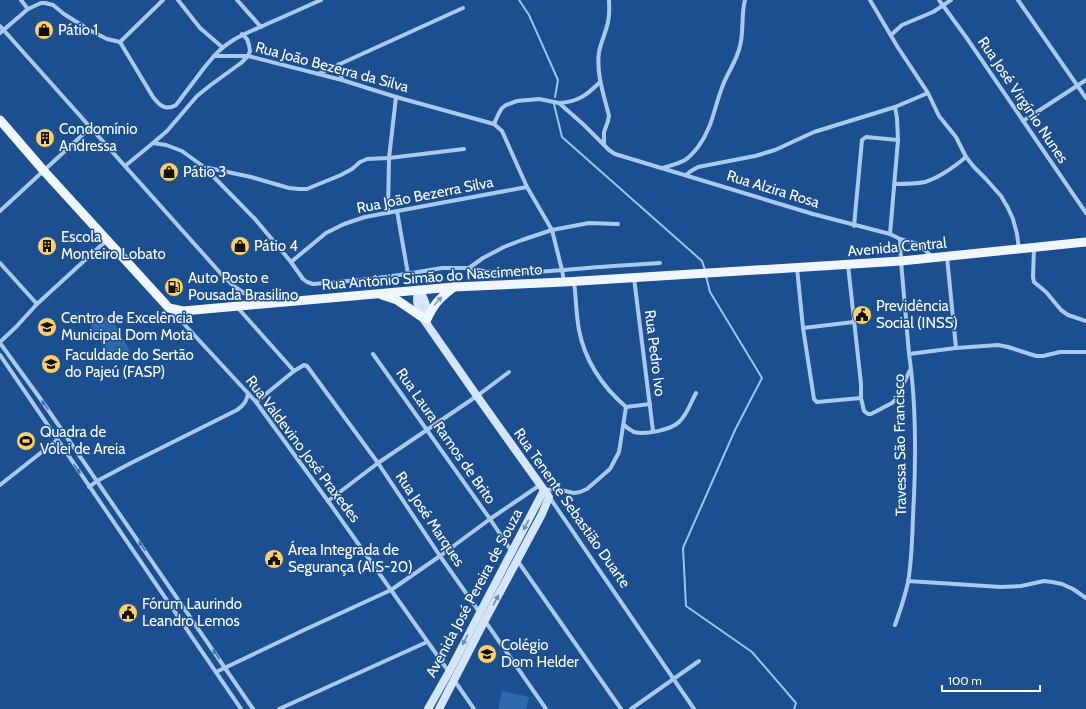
<svg xmlns="http://www.w3.org/2000/svg" width="1086" height="709" viewBox="0 0 1086 709" font-family="Cabin,sans-serif">
<rect width="100%" height="100%" fill="#1b4f8f"/>
<!-- green -->
<g fill="#2e69ad">
<path d="M109 314 130 351 112 362 90 324Z"/>
<path d="M30 432 36 441 22 450 16 442Z"/>
<path d="M502 691 529 697 526 709H498Z"/>
</g>
<g fill="none" stroke-linecap="round" stroke-linejoin="round">
<!-- stream -->
<g stroke="#9cc4f0" stroke-width="2">
<path d="M519 0 529 15 558 80 555 97"/>
<path d="M554 104 562 137 702 261 705 270"/>
<path d="M706 276 710 292 762 378 735 430 683 548 686 606 752 652 796 703 794 709"/>
</g>
<!-- street -->
<g stroke="#a9c9ee" stroke-width="4">
<path d="M21 0 28 9"/>
<path d="M178 0 200 28 222 47"/>
<path d="M237 0 261 27"/>
<path d="M870 0 897 46 928 93 939 116 956 137 966 157 974 167 986 179 1001 196 1008 208 1013 219 1017 234 1019 249"/>
<path d="M939 0 966 37 1086 213"/>
<path d="M1018 0 1086 98"/>
<path d="M0 26 223 276 235 287 259 303"/>
<path d="M0 33 28 9 41 3H45L53 5 64 14 91 31 107 39 120 42 153 97C160 106 166 111 176 105L204 68 214 56H248L342 80 396 97 494 124 502 131 527 187 552 230 562 270 564 281"/>
<path d="M891 35 902 25 933 12 951 0"/>
<path d="M120 42 163 0"/>
<path d="M214 56C231 38 245 34 267 24 285 16 303 8 321 0"/>
<path d="M339 64 342 80"/>
<path d="M318 74 463 8"/>
<path d="M559 103C578 102 587 95 600 82"/>
<path d="M1023 121 1086 80"/>
<path d="M494 124 499 113 502 108 506 105 517 101 539 99 559 103 584 125 609 150 615 154 813 214 890 234 900 239 918 244 922 247 933 258"/>
<path d="M153 143 167 131 197 96 212 84 241 63 248 56 250 51 249 45 247 39 242 34"/>
<path d="M604 145V132L608 121 609 116C604 95 596 74 599 52 601 42 606 32 608 22 610 14 609 7 609 0"/>
<path d="M125 166 153 143 166 145 182 151 204 167 255 219 291 262 303 279 307 282 313 284 361 280 400 275 442 268H469L483 258 504 247 522 240 552 230 589 223 618 224"/>
<path d="M204 167 251 177 289 188 299 189H307L314 186 341 175 352 169 360 162 367 159 389 158 464 149"/>
<path d="M662 168C669 166 678 164 685 160 690 157 694 152 698 147 713 127 714 107 723 85 728 72 737 60 740 46 744 31 741 15 745 0"/>
<path d="M686 175 691 171 698 167 755 156 775 150 814 132 895 107 928 93"/>
<path d="M894 184C904 184 915 184 925 182 941 177 954 167 966 157"/>
<path d="M0 211 91 127"/>
<path d="M397 211 408 274"/>
<path d="M388 213 389 158 396 97"/>
<path d="M854 226 862 140 866 137 898 140"/>
<path d="M890 234 898 140 897 118 895 107"/>
<path d="M1034 248 1033 277 1034 282 1046 292 1061 310 1068 315 1086 321"/>
<path d="M947 257 956 348"/>
<path d="M291 262 326 233 344 224 365 217 527 187"/>
<path d="M0 263 37 304"/>
<path d="M848 265 861 384V398L864 411 868 414H871L892 403 897 398 910 370"/>
<path d="M469 268C495 276 536 272 564 270 596 267 628 265 660 263"/>
<path d="M797 268 803 328 814 399 817 402 861 398"/>
<path d="M634 278 653 431"/>
<path d="M237 307 294 371"/>
<path d="M172 311 256 402 328 501 449 672"/>
<path d="M803 328 854 322"/>
<path d="M0 342 16 327 37 304 107 240"/>
<path d="M0 343 42 401 253 709"/>
<path d="M373 354 490 519 512 552"/>
<path d="M909 354 956 348 998 345 1008 347 1036 356H1043L1060 352H1086"/>
<path d="M0 355 241 709"/>
<path d="M256 402 294 371 304 365 307 366 378 463 440 556 480 613"/>
<path d="M626 407 650 404"/>
<path d="M624 425C627 428 630 430 634 432 645 435 671 430 679 422 687 415 691 402 696 393"/>
<path d="M0 485 57 440"/>
<path d="M89 487 97 481 131 463 237 410C244 405 247 401 248 393"/>
<path d="M544 490 556 489 574 493 580 492 587 489 610 469 619 452 626 407C603 387 585 361 579 330 576 314 576 297 574 281"/>
<path d="M550 498 694 709"/>
<path d="M328 501 378 463 477 396 509 372"/>
<path d="M517 560 621 709"/>
<path d="M908 581 1001 587 1021 586 1044 581 1052 582 1062 584 1073 589 1086 598"/>
<path d="M485 621 546 709"/>
<path d="M895 625C900 611 905 597 908 582 913 554 912 525 914 497 916 449 916 401 909 354L901 261 900 239"/>
<path d="M216 672 304 630 391 590 440 556 490 519 540 485"/>
<path d="M454 680 474 709"/>
<path d="M279 709 427 642"/>
<path d="M631 709 699 661"/>
</g>
<!-- secondary -->
<g stroke="#d6e6fa" stroke-width="8">
<path d="M418 290C416 299 417 308 422 317L477 396 549 497 542 514 485 620 439 709"/>
<path d="M418 290C426 298 427 308 427 320"/>
<path d="M428 709 449 672 544 490"/>
</g>
<!-- primary -->
<g stroke="#f0f6ff" stroke-width="9">
<path d="M0 120 44 171 169 308 183 311 454 287 564 282 901 261 1086 242"/>
<path d="M382 295 397 300 422 317"/>
<path d="M427 319C435 302 440 298 454 287"/>
</g>
</g>
<!-- one-way arrows -->
<defs><path id="oneway-solid" d="M-6-.8H1V-3.2L6.5 0L1 3.2V.8H-6Z"/></defs>
<use fill="#7b9ac1" href="#oneway-solid" transform="translate(438 301) rotate(-48)"/>
<g fill="#4674ac">
<use href="#oneway-solid" transform="translate(45 405) rotate(-125)"/>
<use href="#oneway-solid" transform="translate(77 469) rotate(55)"/>
<use href="#oneway-solid" transform="translate(142 546) rotate(-124)"/>
<use href="#oneway-solid" transform="translate(216 654) rotate(-124)"/>
</g>
<g fill="#668bba">
<use href="#oneway-solid" transform="translate(526 525) rotate(118)"/>
<use href="#oneway-solid" transform="translate(496 600) rotate(-62)"/>
<use href="#oneway-solid" transform="translate(465 640) rotate(117)"/>
</g>
<!-- icons -->
<defs>
<symbol id="shop-disc" viewBox="-11 -11 22 22"><circle r="9.5" fill="#ffd166" stroke="#1b4f8f"/><path d="M-5-2.5h2.3a2.7 3.5 0 0 1 5.4 0H5L5.5 6h-11ZM-1.5-2.5h3a1.5 2.3 0 0 0-3 0Z" fill="#111"/></symbol>
<symbol id="building-disc" viewBox="-11 -11 22 22"><circle r="9.5" fill="#ffd166" stroke="#1b4f8f"/><path d="M-4-6H4V6H1V3H-1V6H-4ZM-2.5-4.3h1.7v1.8h-1.7ZM.8-4.3h1.7v1.8H.8ZM-2.5-1h1.7V.8h-1.7ZM.8-1h1.7V.8H.8Z" fill="#111"/></symbol>
<symbol id="fuel-disc" viewBox="-11 -11 22 22"><circle r="9.5" fill="#ffd166" stroke="#1b4f8f"/><path d="M-5.5-6h7V0h2V4h1.3V-2.5L3-4.5l.8-.8L6-3V5H2.5V1h-1V6h-7ZM-4.2-4.7v3.2H.2V-4.7Z" fill="#111"/></symbol>
<symbol id="civic-disc" viewBox="-11 -11 22 22"><circle r="9.5" fill="#ffd166" stroke="#1b4f8f"/><path d="M-.6-6.5H3V-4.5H.6V-3L4-1V1h2V6H-6V1h2V-1L-.6-3ZM-1.2 2.5V6h2.4V2.5Z" fill="#111"/></symbol>
<symbol id="school-disc" viewBox="-11 -11 22 22"><circle r="9.5" fill="#ffd166" stroke="#1b4f8f"/><path d="M0-5L7-2L0 1L-7-2ZM-4 1L0 2.5L4 1V4Q0 6-4 4Z" fill="#111"/></symbol>
<symbol id="university-disc" viewBox="-11 -11 22 22"><circle r="9.5" fill="#ffd166" stroke="#1b4f8f"/><path d="M0-5L7-2L0 1L-7-2ZM-4 1L0 2.5L4 1V4Q0 6-4 4Z" fill="#111"/></symbol>
<symbol id="stadium-disc" viewBox="-11 -11 22 22"><circle r="9.5" fill="#ffd166" stroke="#1b4f8f"/><path d="M0-5a6.5 5 0 1 0 0 10a6.5 5 0 1 0 0-10ZM-3.5-1.8h7v3.6h-7Z" fill="#111"/></symbol>
</defs>
<g fill-rule="evenodd">
<use href="#shop-disc" x="33" y="19" width="22" height="22"/>
<use href="#building-disc" x="34" y="127" width="22" height="22"/>
<use href="#shop-disc" x="158" y="161" width="22" height="22"/>
<use href="#building-disc" x="36" y="235" width="22" height="22"/>
<use href="#shop-disc" x="229" y="235" width="22" height="22"/>
<use href="#fuel-disc" x="163" y="276" width="22" height="22"/>
<use href="#civic-disc" x="851" y="304" width="22" height="22"/>
<use href="#school-disc" x="36" y="316" width="22" height="22"/>
<use href="#university-disc" x="40" y="353" width="22" height="22"/>
<use href="#stadium-disc" x="15" y="430" width="22" height="22"/>
<use href="#civic-disc" x="263" y="548" width="22" height="22"/>
<use href="#civic-disc" x="117" y="602" width="22" height="22"/>
<use href="#school-disc" x="476" y="643" width="22" height="22"/>
</g>
<g text-anchor="middle" dominant-baseline="central" stroke-width="3" stroke-linejoin="round" paint-order="stroke">
<!-- poi labels -->
<g font-size="15" fill="#fff" stroke="#1b4f8f" text-anchor="start">
<text x="58" y="30">Pátio 1</text>
<text x="59" y="129">Condomínio<tspan x="59" dy="17">Andressa</tspan></text>
<text x="183" y="172">Pátio 3</text>
<text x="61" y="237">Escola<tspan x="61" dy="17">Monteiro Lobato</tspan></text>
<text x="254" y="246">Pátio 4</text>
<text x="188" y="278">Auto Posto e<tspan x="188" dy="17">Pousada Brasilino</tspan></text>
<text x="876" y="306">Previdência<tspan x="876" dy="17">Social (INSS)</tspan></text>
<text x="61" y="318">Centro de Excelência<tspan x="61" dy="17">Municipal Dom Mota</tspan></text>
<text x="65" y="355">Faculdade do Sertão<tspan x="65" dy="17">do Pajeú (FASP)</tspan></text>
<text x="40" y="432">Quadra de<tspan x="40" dy="17">Vôlei de Areia</tspan></text>
<text x="288" y="550">Área Integrada de<tspan x="288" dy="17">Segurança (AIS-20)</tspan></text>
<text x="142" y="604">Fórum Laurindo<tspan x="142" dy="17">Leandro Lemos</tspan></text>
<text x="501" y="645">Colégio<tspan x="501" dy="17">Dom Helder</tspan></text>
</g>
<!-- street labels -->
<g font-size="15" fill="#fff" stroke="#1b4f8f">
<text transform="translate(332 67) rotate(15)">Rua João Bezerra da Silva</text>
<text transform="translate(1023 100) rotate(56)">Rua José Virgínio Nunes</text>
<text transform="translate(773 189) rotate(17)">Rua Alzira Rosa</text>
<text transform="translate(425 195) rotate(-11)">Rua João Bezerra Silva</text>
<text transform="translate(897 247) rotate(-5)">Avenida Central</text>
<text transform="translate(432 277) rotate(-4)">Rua Antônio Simão do Nascimento</text>
<text transform="translate(655 353) rotate(83)">Rua Pedro Ivo</text>
<text transform="translate(446 436) rotate(55)">Rua Laura Ramos de Brito</text>
<text transform="translate(900 445) rotate(-91)">Travessa São Francisco</text>
<text transform="translate(303 449) rotate(53)">Rua Valdevino José Praxedes</text>
<text transform="translate(572 508) rotate(55)">Rua Tenente Sebastião Duarte</text>
<text transform="translate(430 519) rotate(56)">Rua José Marques</text>
<text transform="translate(474 593) rotate(-62)">Avenida José Pereira de Souza</text>
</g>
</g>
<!-- scale -->
<path d="M942 685v6h98v-6" fill="none" stroke="#ffffff" stroke-width="2"/>
<text x="948" y="685" font-size="12" fill="#ffffff" stroke="#1b4f8f" stroke-width="3" paint-order="stroke">100 m</text>
</svg>
